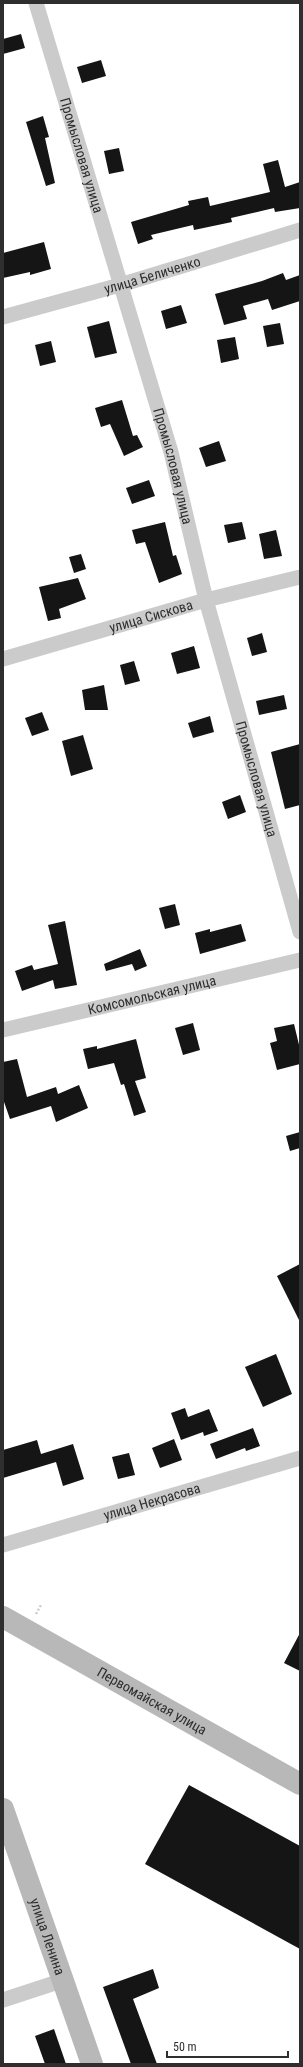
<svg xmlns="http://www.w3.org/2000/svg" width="303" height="2067" viewBox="0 0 303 2067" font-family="'Roboto Condensed',sans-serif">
<rect width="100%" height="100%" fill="#fff"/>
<!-- building -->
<g fill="#151515">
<path d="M21 34 25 48 3 54V39Z"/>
<path d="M101 60 106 76 82 83 77 67Z"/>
<path d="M43 116 49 137 45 138 55 183 46 186 26 122Z"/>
<path d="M119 148 124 171 109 174 104 151Z"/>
<path d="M278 160 285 187 300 182V208L275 212 274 208 231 218 232 222 194 230 193 225 151 235 153 239 138 244 131 222 189 205 188 201 208 197 210 206 270 192 263 164Z"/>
<path d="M44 242 51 269 30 275V272L3 278V253Z"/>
<path d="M283 273 286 280 300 275V301L272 310 268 299 243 306 247 319 224 325 215 294 262 281Z"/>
<path d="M181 305 187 323 166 329 161 311Z"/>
<path d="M109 321 117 353 95 358 87 327Z"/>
<path d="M280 323 284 344 267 347 263 326Z"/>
<path d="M235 337 239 359 221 363 217 340Z"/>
<path d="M51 341 56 362 40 366 35 345Z"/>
<path d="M122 400 133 436 137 435 143 447 124 456 110 424 101 427 95 408Z"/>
<path d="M219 441 226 461 206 467 199 448Z"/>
<path d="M149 480 155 496 132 504 126 488Z"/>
<path d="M165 522 173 556 176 555 182 574 159 583 145 542 136 544 132 530Z"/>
<path d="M242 522 246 539 228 543 224 525Z"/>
<path d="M276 530 282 556 264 559 259 534Z"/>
<path d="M81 554 86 569 74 573 69 557Z"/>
<path d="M78 578 86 599 59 609 61 618 48 621 39 587Z"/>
<path d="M262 633 267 652 252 656 247 638Z"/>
<path d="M194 646 200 668 177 674 171 653Z"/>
<path d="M134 661 140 681 125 685 120 665Z"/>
<path d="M104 685 108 710H85L82 690Z"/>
<path d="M284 695 287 709 259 715 256 701Z"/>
<path d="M42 712 49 730 32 736 25 718Z"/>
<path d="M210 716 214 732 193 738 188 723Z"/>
<path d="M83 735 93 769 71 776 62 741Z"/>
<path d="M300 744V805L285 809 271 752Z"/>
<path d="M240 795 246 812 228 819 222 802Z"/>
<path d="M175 904 180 925 165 929 159 908Z"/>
<path d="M65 921 77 985 55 989 53 980 22 991 15 971 32 965 34 970 58 964 48 925Z"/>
<path d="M241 924 246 941 200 954 195 933 210 929V932Z"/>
<path d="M140 949 147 966 135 971 132 964 106 971 104 964Z"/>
<path d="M193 1023 200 1050 183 1055 175 1028Z"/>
<path d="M294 1024 300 1049V1064L277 1070 270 1043 277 1041 274 1028Z"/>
<path d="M136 1039 146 1078 135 1081 146 1112 134 1116 124 1084 121 1085 114 1063 88 1069 83 1049 97 1046V1049Z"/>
<path d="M17 1059 27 1097 56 1087 58 1094 79 1085 88 1108 56 1122 51 1106 10 1119 3 1099V1062Z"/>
<path d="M300 1132V1148L290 1151 286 1136Z"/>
<path d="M300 1264V1322L277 1276Z"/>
<path d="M276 1354 292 1394 263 1407 245 1367Z"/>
<path d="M185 1408 188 1417 209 1409 218 1431 204 1436 203 1432 181 1440 171 1413Z"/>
<path d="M253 1428 260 1446 246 1451 245 1448 216 1459 210 1444Z"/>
<path d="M174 1439 182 1460 160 1468 152 1448Z"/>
<path d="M37 1440 41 1454 73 1444 84 1479 63 1486 56 1462 3 1478V1450Z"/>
<path d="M129 1453 135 1475 118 1479 112 1457Z"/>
<path d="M300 1633V1671L284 1663Z"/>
<path d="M189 1785 300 1846V1949L145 1864Z"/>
<path d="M153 1969 159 1988 133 1999 157 2064H131L103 1987Z"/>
<path d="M54 2029 66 2064H45L35 2036Z"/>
</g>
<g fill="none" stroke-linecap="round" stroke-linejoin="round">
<!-- path -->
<path stroke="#cbcbcb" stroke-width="2.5" stroke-dasharray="2 2" stroke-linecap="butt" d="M36 1614 41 1605"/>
<!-- street -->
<g stroke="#cbcbcb" stroke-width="15">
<path id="s1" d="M36 3 171 452 206 600 300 932"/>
<path id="s2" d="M3 317 120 285 300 230"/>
<path id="s3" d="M3 659 206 600 300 577"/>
<path id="s4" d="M3 1030 300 960"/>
<path id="s5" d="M3 1545 300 1458"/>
<path d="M3 2000 64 1980"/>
</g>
<!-- secondary -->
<g stroke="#b8b8b8" stroke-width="22">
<path id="s6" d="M3 1617 300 1784"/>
<path id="s7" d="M3 1809 92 2064"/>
</g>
</g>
<g text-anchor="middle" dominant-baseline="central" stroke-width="4" stroke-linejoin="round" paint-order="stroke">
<!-- street labels -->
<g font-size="14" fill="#2e2e2e" stroke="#fff">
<text stroke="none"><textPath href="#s1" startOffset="159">Промысловая улица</textPath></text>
<text stroke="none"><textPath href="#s2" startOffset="155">улица Беличенко</textPath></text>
<text stroke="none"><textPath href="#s1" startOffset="483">Промысловая улица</textPath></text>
<text stroke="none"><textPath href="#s3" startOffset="154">улица Сискова</textPath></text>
<text stroke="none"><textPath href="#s1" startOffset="807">Промысловая улица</textPath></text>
<text stroke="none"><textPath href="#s4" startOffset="153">Комсомольская улица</textPath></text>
<text stroke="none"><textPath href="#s5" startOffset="155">улица Некрасова</textPath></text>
<text stroke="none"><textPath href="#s6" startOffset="171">Первомайская улица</textPath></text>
<text stroke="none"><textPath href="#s7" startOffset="135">улица Ленина</textPath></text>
</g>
</g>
<!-- border -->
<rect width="303" height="2067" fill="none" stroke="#2e2e2e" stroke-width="8"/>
<!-- scale -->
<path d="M167 2051v6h121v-6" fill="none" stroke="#2e2e2e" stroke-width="2"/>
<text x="173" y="2051" font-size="12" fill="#2e2e2e" stroke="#ffffff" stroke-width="3" paint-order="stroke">50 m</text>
</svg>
